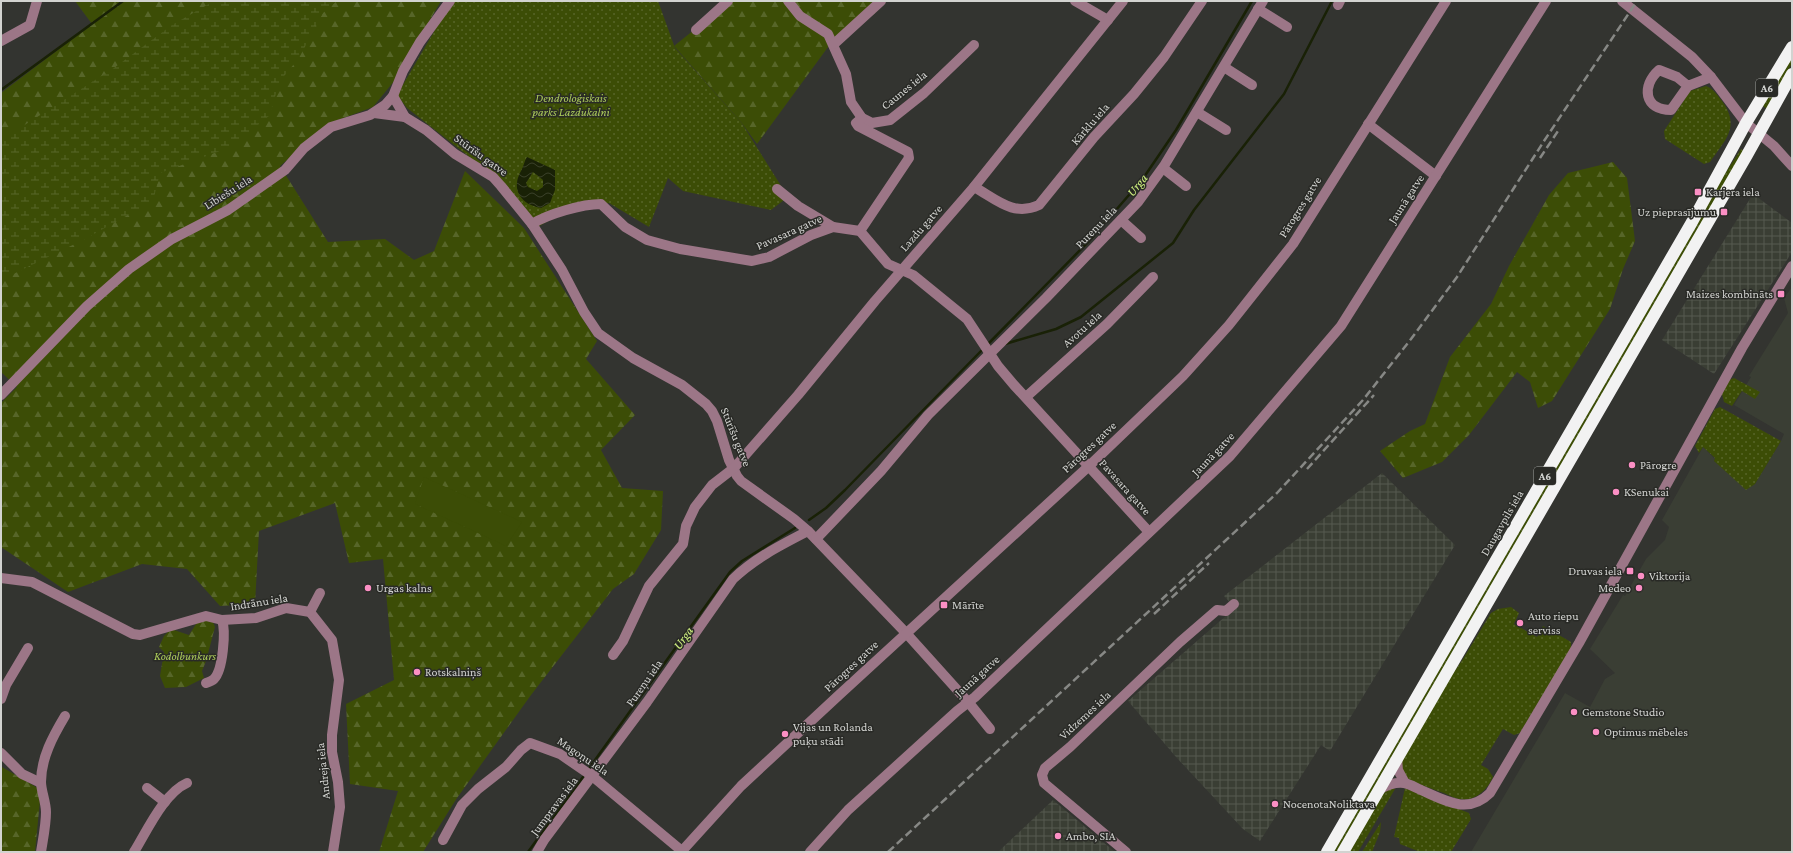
<svg xmlns="http://www.w3.org/2000/svg" width="1793" height="853" viewBox="0 0 1793 853" font-family="'Crimson Pro',serif">
<defs>
<pattern id="industrial-grid" width="8" height="8" patternUnits="userSpaceOnUse"><rect width="8" height="8" fill="#3a3e34"/><path d="M0 4h8M4 0v8" fill="none" stroke="#565950"/></pattern>
<pattern id="green-dots" width="8" height="8" patternUnits="userSpaceOnUse"><rect width="8" height="8" fill="#3c4d06"/><path d="M2 2h.1M6 6h.1" fill="none" stroke="#576629" stroke-width="1.8" stroke-linecap="round"/></pattern>
<pattern id="forest-firs" width="22" height="20" patternUnits="userSpaceOnUse"><rect width="22" height="20" fill="#3c4d06"/><path d="M5 1l3.5 6h-7zM16 11l3.5 6h-7z" fill="#576629"/></pattern>
<pattern id="wetland-marsh" width="20" height="14" patternUnits="userSpaceOnUse"><rect width="20" height="14" fill="#3c4d06"/><path d="M1 5h8M5 5V1M11 12h8M15 12V8" fill="none" stroke="#576629"/></pattern>
<pattern id="water-waves" width="16" height="10" patternUnits="userSpaceOnUse"><rect width="16" height="10" fill="#192106"/><path d="M0 5q4-4 8 0t8 0" fill="none" stroke="#3a4029"/></pattern>
</defs>
<rect width="100%" height="100%" fill="#333430"/>
<!-- built -->
<path fill="#3a3e34" d="M1792 287V852H1471L1565 693 1590 707 1605 679 1615 673 1590 649 1623 595 1625 596 1646 559 1665 540 1669 527 1662 520 1703 447 1715 459 1714 461 1749 487 1755 484 1781 441 1784 434 1734 405 1751 377 1749 376 1788 313 1784 298Z"/>
<!-- industrial -->
<g fill="url(#industrial-grid)">
<path d="M1753 194 1792 223V252L1714 374 1662 340Z"/>
<path d="M1382 473 1455 545 1330 751 1321 745 1260 841 1243 829 1176 757 1128 701 1235 608 1224 596Z"/>
<path d="M1053 800 1115 852H998Z"/>
</g>
<!-- green -->
<g fill="url(#green-dots)">
<path d="M452 1H658L675 48 741 122 788 197 771 210 683 191 668 178 649 227 609 203 555 217 538 227 499 180 407 108 397 95Z"/>
<path d="M1792 55V63L1767 109 1763 106Z"/>
<path d="M1706 86C1714 89 1717 95 1722 101 1741 127 1725 140 1710 162L1704 164 1665 139 1664 131 1690 91Z"/>
<path d="M1741 149 1746 152 1337 852H1332L1726 172Z"/>
<path d="M1734 378 1760 392 1755 399 1742 391 1732 406 1724 402 1722 394 1729 380Z"/>
<path d="M1720 407 1781 441 1755 484 1746 490 1714 461 1715 458 1703 447 1699 453 1695 446 1715 409Z"/>
<path d="M1511 607 1519 613 1514 624 1537 637 1543 626 1571 642V648L1520 733 1514 735 1503 729 1481 765 1488 769 1493 777C1487 790 1475 802 1459 799 1454 798 1449 795 1444 793 1431 789 1419 784 1406 778L1401 767 1402 757 1447 682 1463 659 1491 613 1498 609Z"/>
<path d="M1393 788 1395 789 1358 852H1348L1381 796 1387 790Z"/>
<path d="M1405 788 1469 813 1471 819 1451 852H1420L1400 844 1399 838 1394 837Z"/>
<path d="M1381 822 1380 832 1372 852H1362Z"/>
</g>
<!-- forest -->
<g fill="url(#forest-firs)">
<path d="M75 1H441L395 80 373 107 330 123 280 166 328 242 385 239 414 260 434 251 465 171 524 228 597 341 586 359 635 415 601 450 622 488 663 491 661 530 634 574 613 589 531 695 457 798 423 852H379L398 791 350 784 346 704 394 680 383 559 349 563 335 503 259 531 255 604 220 606 187 569 142 564 68 592 1 547V403L17 387 1 372V93L92 24Z"/>
<path d="M730 1H887L874 14 831 43 757 144 741 122 674 46Z"/>
<path d="M1613 162 1627 178 1635 241 1623 269 1610 309 1552 401 1538 408 1530 382 1517 372 1469 435 1442 462 1403 478 1380 451 1410 431 1425 424 1450 357 1491 304 1509 266 1549 195 1568 173Z"/>
<path d="M204 620 213 622 215 627 206 661 202 671 204 678 186 687 165 688 160 676 164 652 159 647 164 636 171 629 189 635 198 621Z"/>
<path d="M1 765 2 767 41 790 35 852H1Z"/>
</g>
<!-- wetland -->
<path fill="url(#wetland-marsh)" d="M214 1H337L323 13 299 58 280 81 269 116 231 147 160 173 153 201 85 239 1 280V140L114 68 172 25Z"/>
<!-- pitch -->
<path fill="#3c4d06" d="M424 477 522 522 506 546 415 504Z"/>
<!-- water -->
<path fill="url(#water-waves)" fill-rule="evenodd" d="M527 157 555 170V190L550 203 541 208C522 205 510 190 521 171 524 166 524 161 527 157ZM533 172 543 180V187L537 191 528 187 526 183Z"/>
<g fill="none" stroke-linecap="round" stroke-linejoin="round">
<!-- stream -->
<g stroke="#192106" stroke-width="2.5">
<path d="M1 90 123 1"/>
<path d="M989 343 1089 241 1142 180 1176 130 1252 1"/>
<path d="M1005 344 1056 329 1081 317 1173 243 1194 210 1284 94 1332 1"/>
<path d="M809 520 826 508 845 490 981 351"/>
<path d="M590 767 730 572 742 561 795 528"/>
<path d="M528 852 583 777"/>
</g>
<!-- minor -->
<g stroke="#9c7687" stroke-width="10">
<path d="M788 1 800 16 828 34 846 74 851 102 862 118 872 123 890 120 924 93 974 45"/>
<path d="M1075 1 1108 20"/>
<path d="M1622 1 1692 57 1711 77 1746 123 1774 146 1792 166"/>
<path d="M1338 5 1340 1"/>
<path d="M1258 9 1287 27"/>
<path d="M696 30 728 1"/>
<path d="M1 41 30 25 37 1"/>
<path d="M834 44 881 1"/>
<path d="M1224 67 1252 85"/>
<path d="M1688 86 1671 110C1644 110 1641 86 1659 70L1677 77 1688 86 1711 77"/>
<path d="M393 96 405 117 426 130 455 154 493 177 501 186 532 224 562 270 584 312 598 333 633 358 682 385 706 404 712 411 717 421 729 460 737 476 741 481 794 519 808 531 906 633 969 703 990 729"/>
<path d="M1197 112 1226 130"/>
<path d="M374 113 405 117"/>
<path d="M1368 124 1436 176"/>
<path d="M1163 168 1186 186"/>
<path d="M974 187C996 199 1013 217 1039 205L1094 137 1134 94 1164 57 1202 1"/>
<path d="M777 189 798 206 833 227"/>
<path d="M1121 220 1141 238"/>
<path d="M532 224C548 214 582 204 601 204L625 227 647 240 680 249 752 261 769 257 811 235 833 227 860 231 888 264 913 275 967 319 998 366 1014 385 1149 532"/>
<path d="M860 231 909 158 908 152 858 126 856 123 862 118"/>
<path d="M1 395 87 306 129 269 172 239 228 210 285 170 304 148 331 127 370 115 385 105 393 96 403 71 420 42 450 1"/>
<path d="M1026 397 1107 324 1153 277"/>
<path d="M816 539 881 471 928 415 1046 298 1138 202 1164 166 1263 1"/>
<path d="M1 578 32 582 133 634 140 635 206 616 222 620 256 618 286 608 310 612 332 640 339 680 332 735V752L338 782 340 807 333 852"/>
<path d="M310 612 320 593"/>
<path d="M613 655 623 641 649 586 683 544 686 526 695 507 712 485 734 468 798 395 875 301 974 187 1123 1"/>
<path d="M206 683C209 682 212 681 214 679 223 670 226 631 222 620"/>
<path d="M1 699 6 685 28 648"/>
<path d="M1 753 22 774 41 783"/>
<path d="M1397 759 1398 770 1405 783"/>
<path d="M147 788 165 802"/>
<path d="M1380 789C1387 785 1396 782 1404 783 1410 784 1416 788 1421 790 1446 801 1468 815 1490 793L1579 643 1742 348 1792 266"/>
<path d="M443 840 462 805 478 789 506 767 521 750 530 743 560 754 592 776 682 851"/>
<path d="M41 852C43 839 46 825 46 812 46 802 41 791 41 782 41 758 53 736 65 716"/>
<path d="M134 852C147 831 164 793 187 783"/>
<path d="M537 852 544 840 647 702 733 579C755 558 781 545 808 531"/>
<path d="M681 852 741 786 839 695 1089 466 1183 376 1229 325 1293 244 1446 1"/>
<path d="M810 852 848 810 957 711 975 697 1230 456 1341 326 1546 1"/>
<path d="M1126 852 1044 783 1042 775 1045 768 1070 747 1180 642 1217 610 1226 611 1234 604"/>
</g>
<!-- highway -->
<g stroke="#f2f2f2" stroke-width="12">
<path d="M1327 852 1692 222 1746 123 1792 47"/>
<path d="M1343 852 1747 155 1792 74"/>
</g>
<!-- rail -->
<g stroke="#878885" stroke-width="2.5" stroke-dasharray="8 4" stroke-linecap="butt">
<path d="M1540 158 1560 128"/>
<path d="M1307 469 1374 395"/>
<path d="M1154 614 1209 563"/>
<path d="M888 852 1277 493 1363 400 1411 339 1457 277 1544 141 1637 1"/>
</g>
</g>
<!-- markers -->
<g fill="#fb8fc4" stroke="#292a26" stroke-width="1.5">
<rect x="1694" y="188" width="8" height="8" rx="2"/>
<rect x="1720" y="208" width="8" height="8" rx="2"/>
<rect x="1777" y="290" width="8" height="8" rx="2"/>
<circle cx="1632" cy="465" r="4"/>
<circle cx="1616" cy="492" r="4"/>
<rect x="1626" y="567" width="8" height="8" rx="2"/>
<circle cx="1641" cy="576" r="4"/>
<circle cx="368" cy="588" r="4"/>
<circle cx="1639" cy="588" r="4"/>
<rect x="940" y="601" width="8" height="8" rx="2"/>
<circle cx="1520" cy="623" r="4"/>
<circle cx="417" cy="672" r="4"/>
<circle cx="1574" cy="712" r="4"/>
<circle cx="1596" cy="732" r="4"/>
<circle cx="785" cy="734" r="4"/>
<circle cx="1275" cy="804" r="4"/>
<circle cx="1058" cy="836" r="4"/>
</g>
<g text-anchor="middle" dominant-baseline="central" stroke-width="3" stroke-linejoin="round" paint-order="stroke">
<!-- shield labels -->
<g fill="#292a26" stroke="#9fa09d" stroke-width="1">
<rect x="1756" y="79" width="22" height="18" rx="3"/>
<rect x="1534" y="467" width="22" height="18" rx="3"/>
</g>
<g font-size="11" font-weight="bold" fill="#d2d3d0">
<text x="1767" y="88">A6</text>
<text x="1545" y="476">A6</text>
</g>
<!-- street labels -->
<g font-size="12" fill="#d2d3d0" stroke="#292a26">
<text transform="translate(904 90) rotate(-39)">Caunes iela</text>
<text transform="translate(1090 124) rotate(-49)">Kārklu iela</text>
<text transform="translate(481 155) rotate(36)">Stūrīšu gatve</text>
<text transform="translate(228 192) rotate(-32)">Lībiešu iela</text>
<text transform="translate(1406 199) rotate(-57)">Jaunā gatve</text>
<text transform="translate(1300 207) rotate(-58)">Pārogres gatve</text>
<text transform="translate(1096 227) rotate(-46)">Pureņu iela</text>
<text transform="translate(921 228) rotate(-49)">Lazdu gatve</text>
<text transform="translate(789 232) rotate(-24)">Pavasara gatve</text>
<text transform="translate(1082 329) rotate(-42)">Avotu iela</text>
<text transform="translate(736 437) rotate(68)">Stūrīšu gatve</text>
<text transform="translate(1089 447) rotate(-43)">Pārogres gatve</text>
<text transform="translate(1213 454) rotate(-46)">Jaunā gatve</text>
<text transform="translate(1125 487) rotate(48)">Pavasara gatve</text>
<text transform="translate(1502 523) rotate(-60)">Daugavpils iela</text>
<text transform="translate(259 602) rotate(-9)">Indrānu iela</text>
<text transform="translate(851 666) rotate(-43)">Pārogres gatve</text>
<text transform="translate(977 676) rotate(-42)">Jaunā gatve</text>
<text transform="translate(644 683) rotate(-55)">Pureņu iela</text>
<text transform="translate(1085 715) rotate(-43)">Vidzemes iela</text>
<text transform="translate(583 756) rotate(34)">Magoņu iela</text>
<text transform="translate(323 771) rotate(-96)">Andreja iela</text>
<text transform="translate(554 806) rotate(-53)">Jumpravas iela</text>
</g>
<!-- park labels -->
<g font-size="12" font-style="italic" fill="#aece5b" stroke="#292a26">
<text x="571" y="98">Dendroloģiskais<tspan x="571" dy="14">parks Lazdukalni</tspan></text>
<text x="185" y="656">Kodolbunkurs</text>
</g>
<!-- poi labels -->
<g font-size="12" fill="#d2d3d0" stroke="#292a26" text-anchor="start">
<text x="1706" y="192">Karjera iela</text>
<text x="1716" y="212" text-anchor="end">Uz pieprasījumu</text>
<text x="1773" y="294" text-anchor="end">Maizes kombināts</text>
<text x="1640" y="465">Pārogre</text>
<text x="1624" y="492">KSenukai</text>
<text x="1622" y="571" text-anchor="end">Druvas iela</text>
<text x="1649" y="576">Viktorija</text>
<text x="376" y="588">Urgas kalns</text>
<text x="1631" y="588" text-anchor="end">Medeo</text>
<text x="952" y="605">Mārīte</text>
<text x="1528" y="616">Auto riepu<tspan x="1528" dy="14">serviss</tspan></text>
<text x="425" y="672">Rotskalniņš</text>
<text x="1582" y="712">Gemstone Studio</text>
<text x="793" y="727">Vijas un Rolanda<tspan x="793" dy="14">puķu stādi</tspan></text>
<text x="1604" y="732">Optimus mēbeles</text>
<text x="1283" y="804">NocenotaNoliktava</text>
<text x="1066" y="836">Ambo, SIA</text>
</g>
<!-- water labels -->
<g font-size="13" font-style="italic" fill="#d2f481" stroke="#292a26">
<text transform="translate(1137 185) rotate(-51)">Urga</text>
<text transform="translate(683 638) rotate(-54)">Urga</text>
</g>
</g>
<!-- border -->
<rect width="1793" height="853" fill="none" stroke="#d2d3d0" stroke-width="4"/>
</svg>
